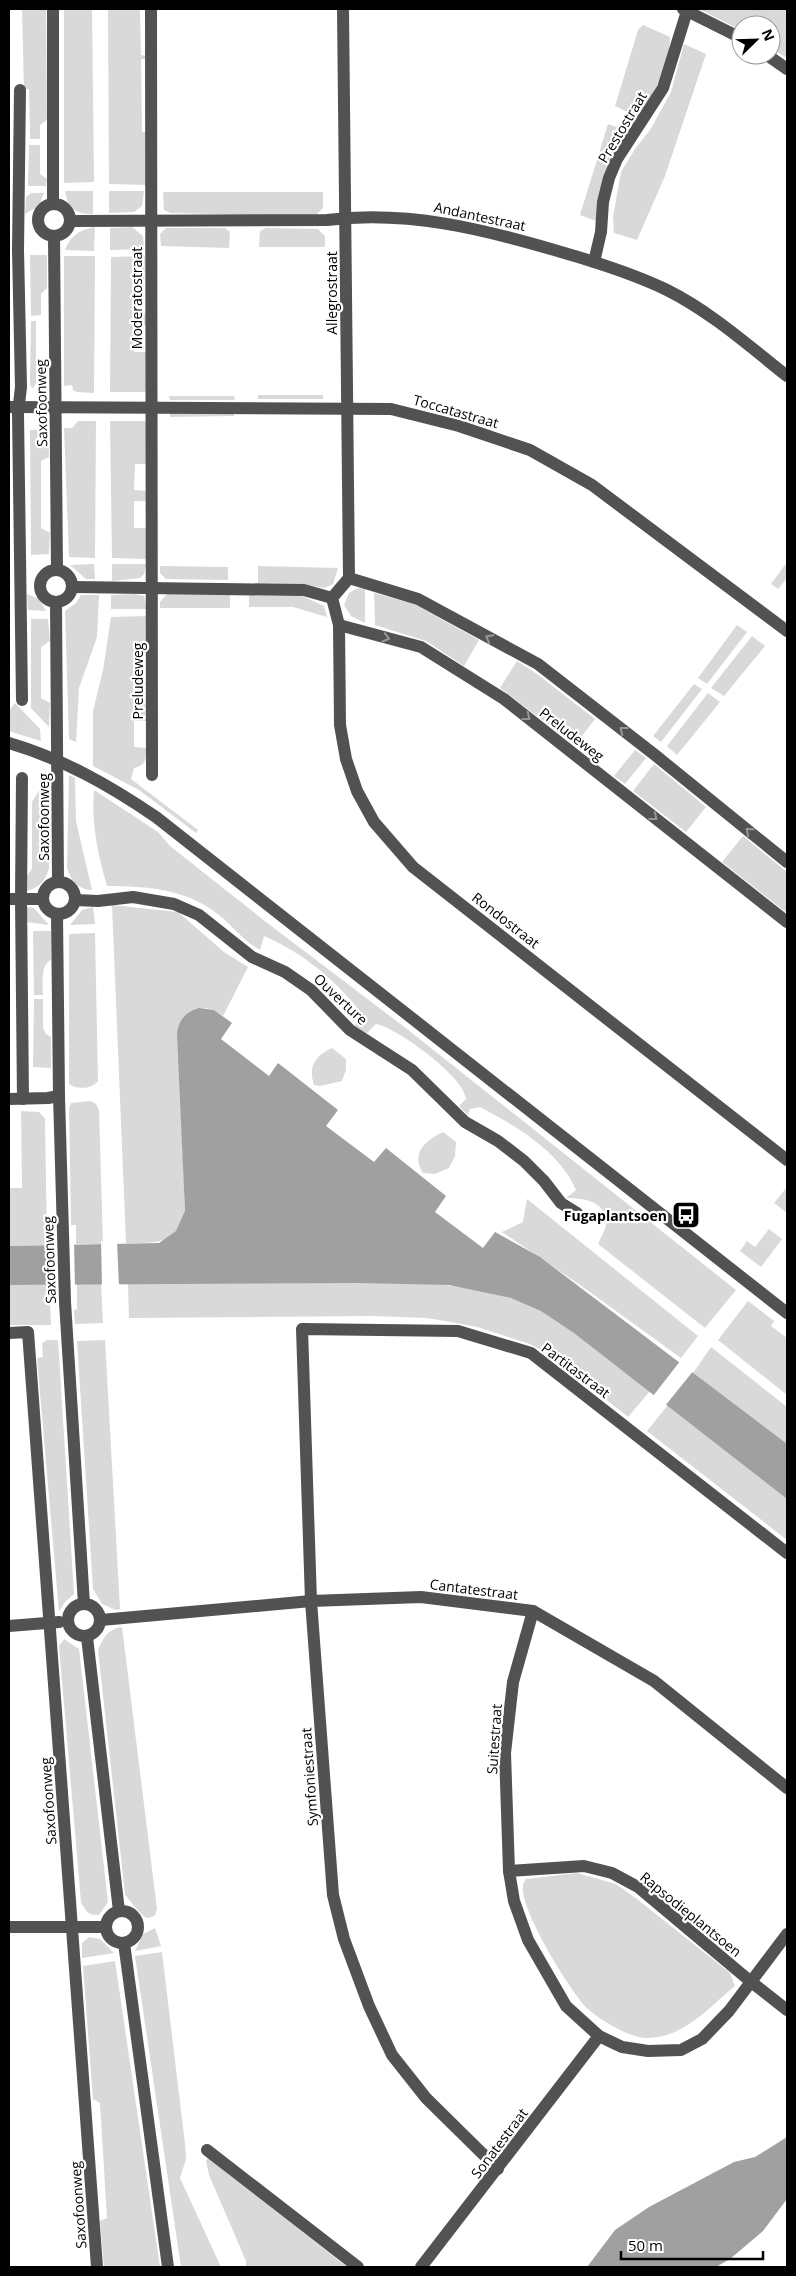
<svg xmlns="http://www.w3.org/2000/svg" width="796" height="2276" viewBox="0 0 796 2276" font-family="'Open Sans',sans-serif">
<rect width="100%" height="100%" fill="#fff"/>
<!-- green -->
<g fill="#d9d9d9">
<path d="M22 9H46L47 120 40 125V139H30L29 89H24Z"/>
<path d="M64 9H92L94 182 64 183Z"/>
<path d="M108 9H140L141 55 147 56V59H141L142 132H148V185L109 184Z"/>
<path d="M699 9H787V58L771 48V25H741V30Z"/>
<path d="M643 25 670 37C670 68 654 92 638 117L615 106 638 30Z"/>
<path d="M684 44 706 54 665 176 637 240 614 233 613 217 621 172 635 149 650 130 671 92Z"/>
<path d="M608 124 626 130 627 135 596 221 580 215Z"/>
<path d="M29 145H40V174L47 179 46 186H28Z"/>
<path d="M65 191H93V214C76 214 68 209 65 191Z"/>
<path d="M109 191H144L142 206 134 212 109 213Z"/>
<path d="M163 192H323V208L315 216 171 213 164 210Z"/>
<path d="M31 193H44L39 206 25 214 26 197Z"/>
<path d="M95 227 94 251 65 250C71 235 79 230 95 227Z"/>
<path d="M132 227 143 236 144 249 110 250V228Z"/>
<path d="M166 228H225L230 232 229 248 161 246 160 234Z"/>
<path d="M266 228 318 229 325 236V247H259L260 231Z"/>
<path d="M30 255H47V288L41 294V315L31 316Z"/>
<path d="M64 256H95L94 393 77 392 73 390 72 385 64 386Z"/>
<path d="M145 256 144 285H132L133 314 146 313V325L133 326 134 352H147L146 388 145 392H110L111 257Z"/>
<path d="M31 321H36V383L33 388 31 387 30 381Z"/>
<rect x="258" y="395" width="65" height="4"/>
<path d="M169 396H234L235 400H170Z"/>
<path d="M234 412V416L170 417V413Z"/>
<path d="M78 421H96L95 558 69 557 64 428H72Z"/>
<path d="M110 421H145L147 424V464H135L134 490 146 491V501H134V528H146V559L112 558Z"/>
<path d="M48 429 49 457 41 461V528L50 533 49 554 31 555 30 430Z"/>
<path d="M787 562V578L778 589 771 584Z"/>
<path d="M94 564 95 579H86L70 565Z"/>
<path d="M112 564H146L144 574 140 578 112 581Z"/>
<path d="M160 566 228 567V580L166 579 160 573Z"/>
<path d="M258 566 338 568 333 584 324 588 304 584 258 583Z"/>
<path d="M358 588 365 589V623L351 616 344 605 349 593Z"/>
<path d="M374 593 414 604 479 640 464 666 426 641 375 625Z"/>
<path d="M27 594 39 599 46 611 28 610Z"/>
<path d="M135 594 144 596 147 609H111V595Z"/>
<path d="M167 594H230V608H160V602Z"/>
<path d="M249 594 300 595 324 606 327 617 293 607H249Z"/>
<path d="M81 595H99L97 637 79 688 76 742 69 739 65 611 76 603Z"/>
<path d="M147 616 146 652H134L133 680H145L146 721H134V747L146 748C146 760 146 765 134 768L131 779 198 830 196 833 139 790 93 766V711L103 670 111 617Z"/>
<path d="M31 619H48L50 641 41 647V698L50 703 49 727 31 708Z"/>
<path d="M737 625 747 632 707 684 698 678Z"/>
<path d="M752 636 765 646 724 696 711 688Z"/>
<path d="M517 661 537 674 595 719 575 745 500 688Z"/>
<path d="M694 684 702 689 661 742 653 736Z"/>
<path d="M708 693 720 702 677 755 667 746Z"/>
<path d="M15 703 40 729 41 741 9 731V711Z"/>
<path d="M635 750 646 758 625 784 614 776Z"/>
<path d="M654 764 706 807 686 832 633 791Z"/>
<path d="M69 775 75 778 76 821 92 890C78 890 70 879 67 867Z"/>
<path d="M49 784V869C45 881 40 887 27 891V876L32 869V802L40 789Z"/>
<path d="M94 790 158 832 170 846 266 922 407 1029 736 1290 705 1328 598 1244 605 1229 608 1217C597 1199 585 1199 566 1198L576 1190C559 1151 516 1126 480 1107L470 1109 468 1115 459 1106 466 1099C465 1077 396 1027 376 1024L366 1034 355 1026 360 1011C333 978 303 953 264 936L260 950C244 942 233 926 219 915 187 889 147 886 107 886 98 855 91 823 94 790Z"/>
<path d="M743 836 787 872V913L722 862Z"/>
<path d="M112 905 178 912 224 952 248 967 223 1016C206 1002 187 1008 178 1027L185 1211C178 1245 155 1243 126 1243Z"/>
<path d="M27 907 34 908 49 925 26 922Z"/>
<path d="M93 907 95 924 70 925 82 910Z"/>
<path d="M33 931H51V960C40 965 43 984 43 995H34Z"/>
<path d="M95 933 98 1081C91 1089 78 1090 69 1084V934Z"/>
<path d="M34 999H43V1028L46 1034 51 1037V1068L33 1067Z"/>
<path d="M332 1048 346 1059V1070L342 1081 320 1086 314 1085C308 1066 315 1056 332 1048Z"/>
<path d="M91 1101 96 1104 99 1110 103 1244H76V1225H71L69 1108 71 1103Z"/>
<path d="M21 1111 39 1112 45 1119 47 1245 9 1246V1188H22Z"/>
<path d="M443 1132 456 1142 455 1156 449 1168 435 1174 423 1173C410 1153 426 1140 443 1132Z"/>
<path d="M787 1187V1213L774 1203Z"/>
<path d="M527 1199 698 1336 681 1358 580 1285 502 1232 523 1222Z"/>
<path d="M769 1229 782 1239 761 1267 740 1251 747 1241 755 1247Z"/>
<path d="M128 1283C190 1283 251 1283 313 1283 386 1283 473 1276 540 1310 578 1330 615 1364 650 1391L628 1417 550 1355 530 1344 477 1327 451 1322 427 1318 372 1316 129 1318Z"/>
<path d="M77 1284H101L103 1323 75 1324 74 1310 77 1309Z"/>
<path d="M9 1285H49L51 1325H9Z"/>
<path d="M748 1301 774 1321 771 1326 787 1338V1395L718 1340Z"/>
<path d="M47 1340H58L74 1594 64 1603 59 1612 37 1358 43 1357 42 1343Z"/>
<path d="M105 1340 120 1609 116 1610 102 1604 93 1589 77 1341Z"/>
<path d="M711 1347 787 1407V1446L693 1373Z"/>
<path d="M668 1405 787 1499V1540L647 1431Z"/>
<path d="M122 1627 157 1909 155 1915C155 1916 148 1918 147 1918 144 1918 127 1898 125 1894L98 1650C103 1638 108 1629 122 1627Z"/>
<path d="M64 1639 79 1649 108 1902 99 1915C88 1915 86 1912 81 1902L59 1646Z"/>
<path d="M577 1873 616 1884 637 1899 730 1973 735 1986C708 2008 683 2039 645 2038 628 2037 600 2020 588 2009 571 1993 519 1908 523 1886 523 1883 525 1881 526 1879Z"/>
<path d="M155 1928 161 1946 135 1951 143 1934Z"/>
<path d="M89 1937 100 1939 114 1953 82 1958V1943Z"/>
<path d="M162 1952 185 2144 186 2159 180 2178 221 2267H181L135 1956Z"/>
<path d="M115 1961 160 2267H104L100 2221 107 2218 100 2103 93 2099 83 1966Z"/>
<path d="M208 2158 347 2267H246V2261L209 2175 206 2161Z"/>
</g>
<!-- water -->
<g fill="#a0a0a0">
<path d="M199 1008 214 1010 232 1023 221 1039 269 1076 278 1063 338 1110 326 1126 374 1162 386 1148 446 1196 435 1212 483 1248 495 1232 540 1257 787 1444V1499L574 1333 541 1311 511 1298 449 1285 358 1283 9 1285V1246L159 1243 176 1231 185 1211 177 1034C178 1021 185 1012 199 1008Z"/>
<path d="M787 2137V2199L763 2231 730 2259 716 2267H587L615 2230 649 2207 734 2162 755 2157Z"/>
</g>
<!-- pier -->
<g fill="#fff">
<path d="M101 1241H117L119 1286H102Z"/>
<path d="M74 1242 75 1287H50L49 1243Z"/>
<path d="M681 1360 694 1370 665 1406 653 1396Z"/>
</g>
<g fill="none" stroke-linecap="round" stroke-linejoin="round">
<!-- minor -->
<g stroke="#525252" stroke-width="12">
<path d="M53 9V204"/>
<path d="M151 9 152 775"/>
<path d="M343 9 349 578"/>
<path d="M683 9 741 38"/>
<path d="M767 55 787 69"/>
<path d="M20 90 18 250 21 387 18 413 22 700"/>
<circle cx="54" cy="220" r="16"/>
<path d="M71 221 327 220C407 210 484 229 561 252 596 262 634 274 667 290 711 312 749 346 787 376"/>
<path d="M54 237 57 570"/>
<path d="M594 262 601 232 603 202 609 178 617 159 663 88 687 11"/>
<path d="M9 407 391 409 459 426 530 450 592 485 787 631"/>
<circle cx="56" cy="586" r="16"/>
<path d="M349 578 332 598 339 625 340 725 346 759 357 791 374 822 413 867 787 1160"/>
<path d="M349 578 418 599 538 664 655 755 787 862"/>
<path d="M73 587 304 590 332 598"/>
<path d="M56 603 58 881"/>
<path d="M339 625 421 647 504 699 787 922"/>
<path d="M9 743C63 759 109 785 156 817L787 1313"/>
<path d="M22 778 21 899 23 1099"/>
<circle cx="59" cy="898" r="16"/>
<path d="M9 899H42"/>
<path d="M75 900 98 901 133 897 174 904 199 915 252 957 285 972 311 990 350 1030 412 1070 465 1122 498 1141 524 1161 544 1181 561 1203 577 1213"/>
<path d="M57 914 59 1096 65 1302 84 1604"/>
<path d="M9 1099 48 1098 59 1096"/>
<path d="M9 1333 28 1332 97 2267"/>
<circle cx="84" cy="1620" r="16"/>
<path d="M101 1620 311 1601 421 1597 533 1611 654 1681 787 1788"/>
<path d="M9 1626 59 1622"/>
<path d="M87 1637 119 1911"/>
<path d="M509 1871 505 1753 513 1682 533 1611"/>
<circle cx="122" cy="1927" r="16"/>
<path d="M9 1927H105"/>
<path d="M787 1934 729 2011 702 2039 681 2050 648 2051 622 2047 599 2036 566 2006 528 1940 514 1901 509 1871 584 1866 612 1873 638 1887 750 1981 787 2010"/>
<path d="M124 1943 168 2267"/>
<path d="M207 2150 358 2267"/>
<path d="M498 2169 426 2098 392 2055 369 2006 344 1939 333 1895 311 1601 302 1329 458 1331 531 1353 787 1553"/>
<path d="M421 2267 599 2036"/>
</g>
</g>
<!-- one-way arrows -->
<defs><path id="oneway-chevron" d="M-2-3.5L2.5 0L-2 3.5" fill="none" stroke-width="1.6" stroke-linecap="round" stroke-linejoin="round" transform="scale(1.25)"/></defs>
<g stroke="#979797">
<use href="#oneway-chevron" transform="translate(386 638) rotate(16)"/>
<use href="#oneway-chevron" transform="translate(489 638) rotate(-152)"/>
<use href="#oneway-chevron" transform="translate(527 717) rotate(38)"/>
<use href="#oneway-chevron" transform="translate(623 730) rotate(-142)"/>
<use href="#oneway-chevron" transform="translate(654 817) rotate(38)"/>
<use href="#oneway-chevron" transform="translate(749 831) rotate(-141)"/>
</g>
<!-- icons -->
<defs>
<symbol id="bus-square" viewBox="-11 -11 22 22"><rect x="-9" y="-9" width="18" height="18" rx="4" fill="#000" stroke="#fff"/><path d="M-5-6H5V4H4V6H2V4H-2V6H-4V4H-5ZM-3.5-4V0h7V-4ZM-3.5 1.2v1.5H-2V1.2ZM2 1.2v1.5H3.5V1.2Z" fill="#fff"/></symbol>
</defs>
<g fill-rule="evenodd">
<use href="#bus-square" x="670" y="1199" width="32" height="32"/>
</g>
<g text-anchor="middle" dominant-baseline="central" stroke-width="4.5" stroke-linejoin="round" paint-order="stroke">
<!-- street labels -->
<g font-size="14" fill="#000" stroke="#fff">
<text transform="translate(622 127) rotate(-59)">Prestostraat</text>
<text transform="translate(480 216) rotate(12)">Andantestraat</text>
<text transform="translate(331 293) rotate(-90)">Allegrostraat</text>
<text transform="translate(136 298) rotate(-90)">Moderatostraat</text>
<text transform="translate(41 403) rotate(-91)">Saxofoonweg</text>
<text transform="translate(456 411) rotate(16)">Toccatastraat</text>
<text transform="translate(137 681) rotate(-90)">Preludeweg</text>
<text transform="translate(572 734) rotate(38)">Preludeweg</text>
<text transform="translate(43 817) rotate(-90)">Saxofoonweg</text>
<text transform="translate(506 920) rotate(38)">Rondostraat</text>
<text transform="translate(341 999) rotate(43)">Ouverture</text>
<text transform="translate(49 1260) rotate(-92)">Saxofoonweg</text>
<text transform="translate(576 1370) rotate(37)">Partitastraat</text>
<text transform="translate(474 1589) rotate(7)">Cantatestraat</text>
<text transform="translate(494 1739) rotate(-86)">Suitestraat</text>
<text transform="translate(309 1777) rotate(-94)">Symfoniestraat</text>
<text transform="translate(48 1801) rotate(-94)">Saxofoonweg</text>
<text transform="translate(691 1914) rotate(39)">Rapsodieplantsoen</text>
<text transform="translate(499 2143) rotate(-53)">Sonatestraat</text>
<text transform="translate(78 2205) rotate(-94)">Saxofoonweg</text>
</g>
<!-- poi labels -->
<g font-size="14" font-weight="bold" fill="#000" stroke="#fff" text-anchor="end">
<text x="667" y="1215">Fugaplantsoen</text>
</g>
</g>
<!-- border -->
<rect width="796" height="2276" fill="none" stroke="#000000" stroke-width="20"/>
<!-- north arrow -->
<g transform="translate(756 40) rotate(67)"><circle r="24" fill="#ffffff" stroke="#999999"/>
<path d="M0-4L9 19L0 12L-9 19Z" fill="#000000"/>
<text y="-8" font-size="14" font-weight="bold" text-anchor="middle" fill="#000000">N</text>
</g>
<!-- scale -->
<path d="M621 2251v8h142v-8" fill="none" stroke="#000000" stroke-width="2.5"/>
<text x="628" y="2251" font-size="15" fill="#000000" stroke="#ffffff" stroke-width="4" paint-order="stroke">50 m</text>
</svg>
